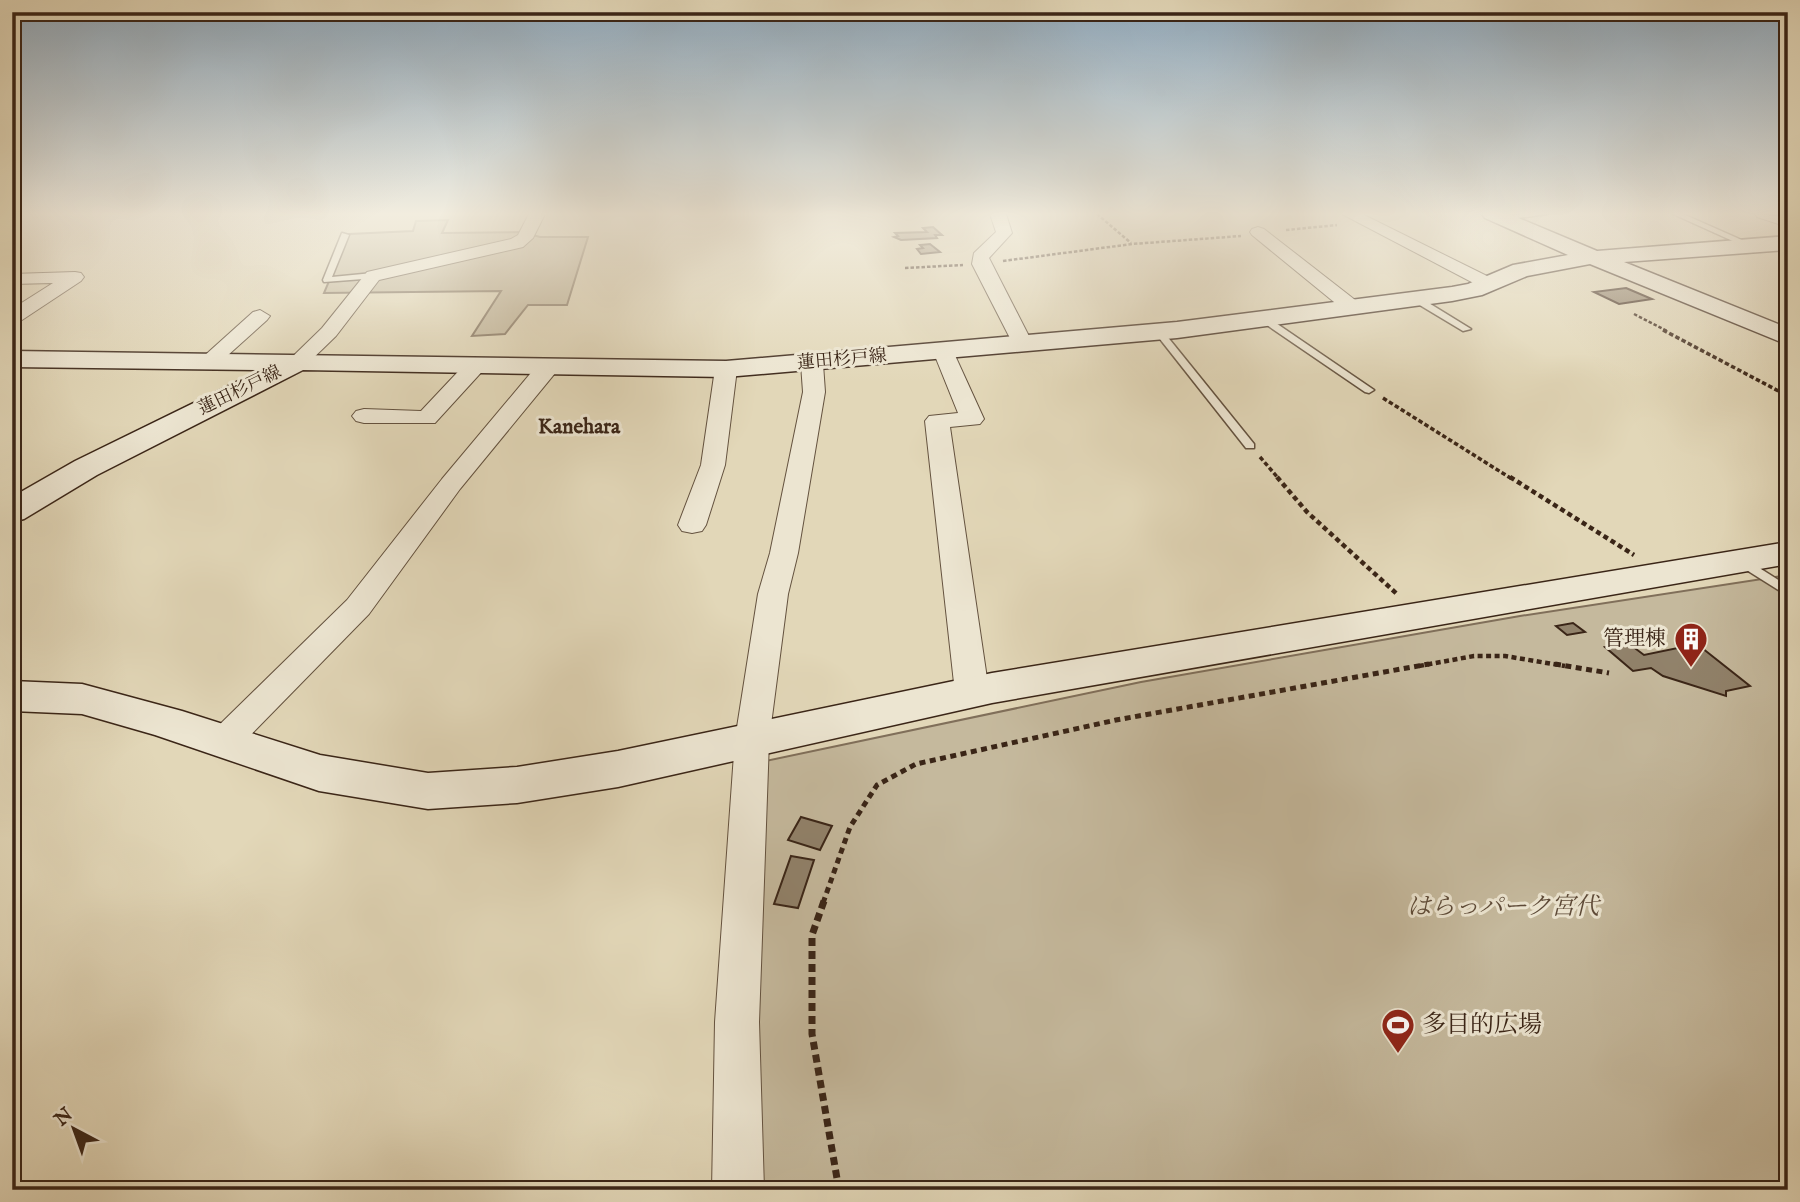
<svg xmlns="http://www.w3.org/2000/svg" width="1800" height="1202" viewBox="0 0 1800 1202" font-family="'IM FELL English','Noto Serif JP',serif">
<rect width="100%" height="100%" fill="#e2d7b8"/>
<filter id="stains"><feTurbulence type="fractalNoise" baseFrequency=".00286" numOctaves="4"/><feColorMatrix values="0 0 0 0 .2 0 0 0 0 .09 0 0 0 0 .02 0 0 0 .5 -.17"/></filter>
<radialGradient id="worn" r=".72"><stop offset=".6" stop-color="#630" stop-opacity="0"/><stop offset="1" stop-color="#630" stop-opacity=".3"/></radialGradient>
<!-- green -->
<g fill="#c5b99d" stroke="#806f5a" stroke-width="2">
<path d="M448 220 442 233 522 232 540 237H588L567 305H528L505 334 472 336 501 291 324 293 349 234 413 231 416 221Z"/>
<path d="M1788 575V1190H748L761 762 1141 682 1520 616Z"/>
</g>
<!-- building -->
<g fill="#91826b" stroke="#3a2517" stroke-width="2">
<path d="M933 227 942 235H935L937 238 901 240 894 237 898 236 895 233 927 232 923 228Z"/>
<path d="M930 244 940 252 921 254 917 249 923 248 920 245Z"/>
<path d="M1626 288 1652 299 1619 304 1594 292Z"/>
<path d="M1573 623 1585 632 1567 635 1556 626Z"/>
<path d="M1628 643 1644 655 1697 644 1750 686 1726 691V696L1663 676 1651 668 1633 671 1605 647Z"/>
<path d="M801 817 832 826 820 850 788 840Z"/>
<path d="M791 856 814 860 798 908 774 904Z"/>
</g>
<g fill="none" stroke-linecap="round" stroke-linejoin="round">
<defs>
<g id="lane">
<path d="M1521 214H1548L1502 220 1498 218Z"/>
<path d="M1673 214H1683L1753 245 1746 247Z"/>
<path d="M342 233 349 235 332 277 373 273 377 276 376 278 324 282 323 280Z"/>
<path d="M1413 297H1419L1471 329 1463 331 1413 301Z"/>
<path d="M1261 317H1267L1374 390 1369 393 1365 392 1261 321Z"/>
<path d="M1156 330H1162L1254 444V448H1246L1156 334Z"/>
<path d="M1742 557 1788 586V596L1737 564 1735 561 1737 558Z"/>
</g>
<g id="street">
<path d="M529 214H545L533 238 523 247 379 280 336 336 305 366H291L287 362 322 328 367 272 511 239 518 235Z"/>
<path d="M990 214H1006L1012 233 989 258 1033 344 1030 348H1016L1013 344 972 264 974 253 996 232Z"/>
<path d="M1342 214H1362L1495 280 1498 284 1495 288H1483Z"/>
<path d="M1755 214 1788 217V227L1757 217Z"/>
<path d="M1258 227 1264 229 1359 303 1362 307 1359 311H1345L1252 235 1250 232 1252 229Z"/>
<path d="M75 272 81 273 84 277 81 281 19 322 12 324V309L53 283 12 284V274Z"/>
<path d="M260 310 270 316 267 320 217 365H203L199 361 203 357 253 312Z"/>
<path d="M943 345 950 347 953 351 984 419 980 424 950 427 989 692 984 700 972 704 960 700 955 692 925 421 929 416 958 413 933 351 936 347Z"/>
<path d="M812 358 819 360 823 364 825 392 798 553 788 594 769 740 759 1022 764 1190H712L715 1022 735 740 758 594 770 553 803 392 801 364 805 360Z"/>
<path d="M477 359 485 360 488 365 435 423H364L356 421 352 416 356 411 364 409 421 411 469 360Z"/>
<path d="M548 361 556 362 559 367 556 372 460 489 369 614 236 750 224 754 212 750 207 741 212 732 347 600 442 479 540 362Z"/>
<path d="M726 363 734 364 737 369 725 465 706 525 702 531 692 533 682 531 678 525 701 465 715 369 718 364Z"/>
</g>
<g id="secondary">
<path d="M1482 214H1509L1597 251 1788 236V250L1624 262 1788 328V345L1590 264 1527 276 1482 295 1452 301 1177 338 726 377 303 370 97 475 24 519 12 522V497L75 461 261 370 12 367V351L726 361 1177 322 1452 287 1468 284 1513 265 1568 255 1485 218Z"/>
<path d="M1788 542V564L992 703 618 787 517 803 428 809 319 791 155 735 82 714 12 711V681L82 684 182 711 320 755 428 773 517 767 618 751 992 673Z"/>
</g>
</defs>
<!-- lane casing -->
<use href="#lane" stroke="#64523f" stroke-width="3"/>
<!-- street casing -->
<use href="#street" stroke="#64523f" stroke-width="2"/>
<!-- secondary casing -->
<use href="#secondary" stroke="#3a2517" stroke-width="3"/>
<!-- path-far4 -->
<g stroke="#3a2517" stroke-width="2.5" stroke-dasharray="3.5 2" stroke-linecap="butt">
<path d="M1097 214 1131 243"/>
<path d="M1286 230 1337 225"/>
<path d="M1003 261 1132 244 1241 236"/>
<path d="M905 268 963 265"/>
<path d="M1634 314 1667 331"/>
</g>
<!-- path-far3 -->
<g stroke="#3a2517" stroke-width="3.5" stroke-dasharray="4.5 2.5" stroke-linecap="butt">
<path d="M1663 330 1788 396"/>
<path d="M1383 398 1512 479"/>
<path d="M1260 457 1279 479"/>
</g>
<!-- path-far2 -->
<g stroke="#3a2517" stroke-width="4.5" stroke-dasharray="5 3.5" stroke-linecap="butt">
<path d="M1277 477 1307 512 1397 594"/>
<path d="M1510 477 1634 555"/>
<path d="M1419 666 1474 656H1505L1565 666"/>
</g>
<!-- path-far1 -->
<g stroke="#3a2517" stroke-width="5" stroke-dasharray="6 4.5" stroke-linecap="butt">
<path d="M1555 664 1609 673"/>
<path d="M823 903 850 827 877 785 916 764 1116 720 1429 664"/>
</g>
<!-- path -->
<path stroke="#3a2517" stroke-width="7" stroke-dasharray="8 5" stroke-linecap="butt" d="M824 901 812 935V1034L839 1190"/>
<!-- lane -->
<use href="#lane" fill="#ece5d1" fill-rule="evenodd"/>
<!-- street -->
<use href="#street" fill="#ece5d1" fill-rule="evenodd"/>
<!-- secondary -->
<use href="#secondary" fill="#ece5d1" fill-rule="evenodd"/>
</g>
<!-- sky -->
<linearGradient id="sky" x2="0" y2="1"><stop stop-color="#8faabf"/><stop offset="0.56" stop-color="#f2eddf"/><stop offset="1" stop-color="#f2eddf" stop-opacity="0"/></linearGradient>
<rect width="1800" height="382" fill="url(#sky)"/>
<!-- icons -->
<defs>
<symbol id="building-pin" viewBox="-11 -11 22 30"><path d="M0 17L-7.5 6A9.5 9.5 0 1 1 7.5 6Z" fill="#8f2418" stroke="#ece5d1"/><path d="M-4-6H4V6H1V3H-1V6H-4ZM-2.5-4.3h1.7v1.8h-1.7ZM.8-4.3h1.7v1.8H.8ZM-2.5-1h1.7V.8h-1.7ZM.8-1h1.7V.8H.8Z" fill="#fff"/></symbol>
<symbol id="stadium-pin" viewBox="-11 -11 22 30"><path d="M0 17L-7.5 6A9.5 9.5 0 1 1 7.5 6Z" fill="#8f2418" stroke="#ece5d1"/><path d="M0-5a6.5 5 0 1 0 0 10a6.5 5 0 1 0 0-10ZM-3.5-1.8h7v3.6h-7Z" fill="#fff"/></symbol>
</defs>
<g fill-rule="evenodd">
<use href="#building-pin" x="1672" y="620" width="38" height="52"/>
<use href="#stadium-pin" x="1379" y="1006" width="38" height="52"/>
</g>
<g text-anchor="middle" dominant-baseline="central" stroke-width="6" stroke-linejoin="round" paint-order="stroke">
<!-- far-street labels -->
<g font-size="18" fill="#3a2517" stroke="#ece5d1">
<text transform="translate(842 360) rotate(-5)">蓮田杉戸線</text>
<text transform="translate(240 391) rotate(-26)">蓮田杉戸線</text>
</g>
<!-- far-quarter labels -->
<g font-size="21" font-weight="bold" fill="#3a2517" stroke="#ece5d1">
<text x="579" y="427">Kanehara</text>
</g>
<!-- poi labels -->
<g font-size="21" fill="#3a2517" stroke="#ece5d1" text-anchor="end">
<text x="1666" y="639">管理棟</text>
</g>
<!-- near-park labels -->
<g font-size="24" font-style="italic" fill="#5d4a38" stroke="#ece5d1">
<text x="1503" y="907">はらっパーク宮代</text>
</g>
<!-- near-poi labels -->
<g font-size="24" fill="#3a2517" stroke="#ece5d1" text-anchor="start">
<text x="1422" y="1025">多目的広場</text>
</g>
</g>
<!-- margin -->
<rect width="1800" height="1202" fill="none" stroke="#e2d7b8" stroke-width="42"/>
<rect x="14" y="14" width="1772" height="1174" fill="none" stroke="#3a2517" stroke-width="3.5"/>
<rect x="21" y="21" width="1758" height="1160" fill="none" stroke="#3a2517" stroke-width="2"/>
<!-- north arrow -->
<g transform="translate(74 1129) rotate(319)" stroke="#ece5d1" stroke-width="5" paint-order="stroke">
<path d="M0-5L12 26L0 18L-12 26Z" fill="#3a2517"/>
<text y="-10" font-size="19" font-weight="bold" text-anchor="middle" fill="#3a2517">N</text>
</g>
<rect width="100%" height="100%" filter="url(#stains)"/>
<rect width="100%" height="100%" fill="url(#worn)"/>
</svg>
